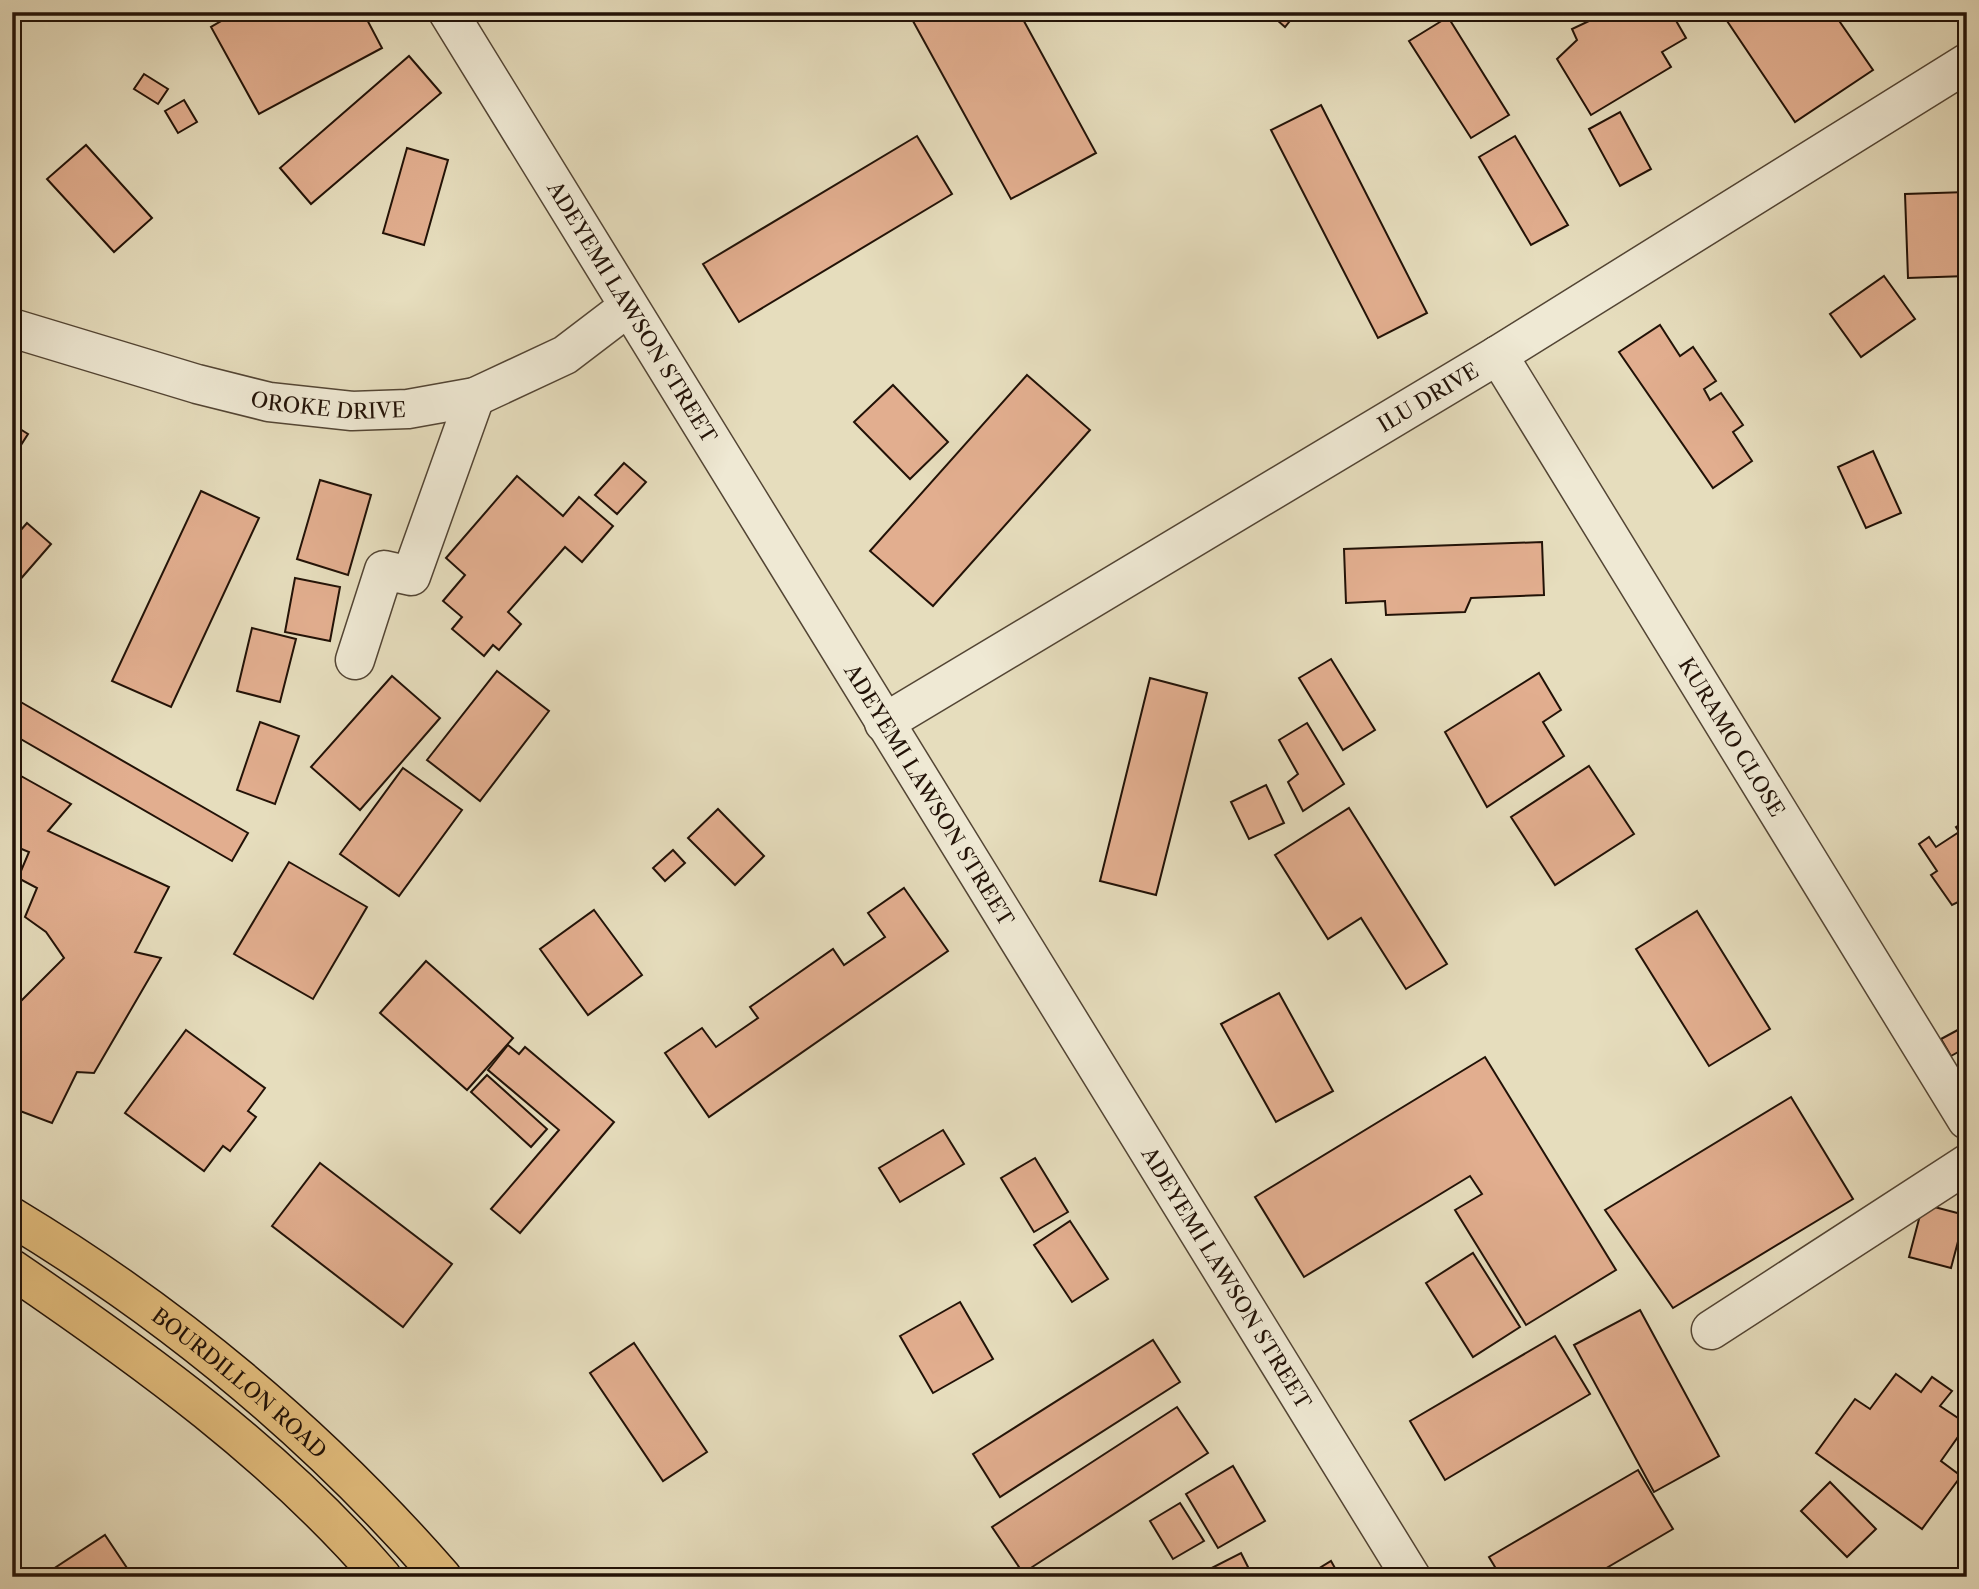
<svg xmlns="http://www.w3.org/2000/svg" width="1979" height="1589" viewBox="0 0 1979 1589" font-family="'Libre Caslon Text',serif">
<rect width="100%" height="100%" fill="#e6ddbd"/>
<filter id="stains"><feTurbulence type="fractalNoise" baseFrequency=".00286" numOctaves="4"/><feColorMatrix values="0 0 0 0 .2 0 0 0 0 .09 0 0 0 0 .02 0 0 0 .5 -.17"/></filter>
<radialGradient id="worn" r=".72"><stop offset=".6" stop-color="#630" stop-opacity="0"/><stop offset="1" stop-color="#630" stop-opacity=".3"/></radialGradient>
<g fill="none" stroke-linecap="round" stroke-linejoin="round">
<!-- stream -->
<path stroke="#68796a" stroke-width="10" d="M1963 442 1967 448"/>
</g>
<!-- building -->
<g fill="#e2ae8f" stroke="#221207" stroke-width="2">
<path d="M237 12H363L382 48 259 114 211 27Z"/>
<path d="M908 12H1019L1096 153 1011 199Z"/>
<path d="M1268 12H1297L1285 27Z"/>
<path d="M1608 12H1615L1616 17 1623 12H1671L1686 38 1662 52 1671 67 1591 115 1557 59 1577 40 1572 29Z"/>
<path d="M1721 12H1833L1873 70 1795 122Z"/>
<path d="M1448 17 1509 115 1471 138 1409 41Z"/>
<path d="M409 56 441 93 311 204 280 168Z"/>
<path d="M144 74 168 89 158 104 134 89Z"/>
<path d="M184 100 197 122 178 133 165 111Z"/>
<path d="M1321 105 1427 313 1378 338 1271 130Z"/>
<path d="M1620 112 1651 169 1620 186 1589 129Z"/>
<path d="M917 136 952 194 739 322 703 264Z"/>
<path d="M1515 136 1568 225 1531 245 1479 157Z"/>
<path d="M86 145 152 218 114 252 47 179Z"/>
<path d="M407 148 448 160 424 245 383 233Z"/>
<path d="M1967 192V276L1908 278 1905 194Z"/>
<path d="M1884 276 1915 319 1861 357 1830 314Z"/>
<path d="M1660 325 1680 356 1693 347 1716 381 1704 389 1710 400 1721 393 1743 425 1733 432 1752 461 1713 488 1619 352Z"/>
<path d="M1027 375 1090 430 933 606 870 551Z"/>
<path d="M893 385 948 442 910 479 854 422Z"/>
<path d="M12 424 28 434 12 459Z"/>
<path d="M1873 451 1901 513 1866 528 1838 467Z"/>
<path d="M624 463 646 482 617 514 595 495Z"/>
<path d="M517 476 563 516 579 497 613 526 582 562 565 547 508 612 521 624 499 650 493 645 484 656 452 629 462 617 443 601 465 575 446 558Z"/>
<path d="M320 480 371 495 348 575 297 559Z"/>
<path d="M201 491 259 518 171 707 112 681Z"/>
<path d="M27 523 51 544 18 582 12 577V540Z"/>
<path d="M1542 542 1544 595 1471 598 1465 612 1386 615 1385 601 1346 603 1344 549Z"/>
<path d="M295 578 340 587 330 641 285 632Z"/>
<path d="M252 628 296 639 280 702 237 691Z"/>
<path d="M1331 659 1375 730 1343 750 1299 678Z"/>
<path d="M497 671 549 711 480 801 427 760Z"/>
<path d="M1539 673 1561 710 1543 722 1564 756 1487 807 1445 732Z"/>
<path d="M392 676 440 718 360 810 311 767Z"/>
<path d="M1150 678 1207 693 1156 895 1100 881Z"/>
<path d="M12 697 248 833 232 861 12 734Z"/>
<path d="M260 722 299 736 275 804 237 790Z"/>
<path d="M1307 723 1344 784 1303 811 1288 782 1298 774 1279 740Z"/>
<path d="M1589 766 1634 834 1555 885 1511 817Z"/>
<path d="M403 768 462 810 399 896 340 854Z"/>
<path d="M12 771 71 804 48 831 169 887 135 952 161 958 94 1073 77 1072 52 1123 12 1108V1010L64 958 46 932 25 917 37 888 18 878 29 852 12 845Z"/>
<path d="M1266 785 1284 823 1249 839 1231 802Z"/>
<path d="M1349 808 1447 964 1406 989 1361 918 1328 939 1275 855Z"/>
<path d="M718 809 764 856 735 885 688 838Z"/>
<path d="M1967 820V915L1958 902 1952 905 1931 875 1937 871 1919 844 1929 837 1936 847 1959 832 1956 827Z"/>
<path d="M673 850 685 863 665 881 653 868Z"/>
<path d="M289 862 367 907 313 999 234 954Z"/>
<path d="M904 888 948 951 709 1117 665 1053 702 1028 716 1047 758 1018 750 1007 833 949 844 965 885 937 868 913Z"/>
<path d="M594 910 642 975 588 1015 540 949Z"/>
<path d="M1697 911 1770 1029 1709 1066 1636 949Z"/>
<path d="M426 961 513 1038 467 1090 380 1013Z"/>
<path d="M1279 993 1333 1091 1276 1122 1221 1024Z"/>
<path d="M1967 1025V1047L1951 1056 1941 1039Z"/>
<path d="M186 1030 265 1088 248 1111 256 1117 230 1151 223 1146 204 1171 125 1113Z"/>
<path d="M508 1045 519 1054 525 1047 614 1122 520 1233 491 1209 559 1130 488 1070Z"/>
<path d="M1485 1057 1616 1270 1526 1325 1455 1210 1482 1194 1470 1176 1304 1277 1255 1197Z"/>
<path d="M487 1075 547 1129 531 1147 471 1092Z"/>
<path d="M1791 1097 1853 1199 1673 1308 1605 1210Z"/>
<path d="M943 1130 964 1164 900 1202 879 1168Z"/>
<path d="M1035 1158 1068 1212 1034 1232 1001 1178Z"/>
<path d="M320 1163 452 1264 403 1327 272 1226Z"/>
<path d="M1923 1204 1965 1215 1951 1268 1909 1257Z"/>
<path d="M1070 1221 1108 1279 1072 1302 1034 1245Z"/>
<path d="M1473 1253 1520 1327 1473 1357 1426 1283Z"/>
<path d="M960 1302 993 1359 933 1393 900 1336Z"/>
<path d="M1640 1310 1719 1456 1654 1492 1574 1345Z"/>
<path d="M1555 1336 1590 1394 1445 1480 1410 1421Z"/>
<path d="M1153 1340 1180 1382 1000 1497 973 1454Z"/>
<path d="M634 1343 707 1452 663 1481 590 1373Z"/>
<path d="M1896 1374 1921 1392 1932 1377 1952 1391 1940 1406 1967 1424 1941 1461 1961 1476 1922 1529 1816 1453 1855 1399 1870 1409Z"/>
<path d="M1177 1407 1208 1453 1023 1573 992 1527Z"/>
<path d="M1233 1466 1265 1521 1218 1548 1186 1494Z"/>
<path d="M1638 1470 1673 1529 1591 1577H1501L1489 1557Z"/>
<path d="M1830 1482 1876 1529 1847 1557 1801 1511Z"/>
<path d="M1180 1503 1204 1541 1173 1559 1150 1521Z"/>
<path d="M105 1535 133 1577H50L47 1573Z"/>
<path d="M1241 1553 1253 1577H1194Z"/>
<path d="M1331 1561 1340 1577H1305Z"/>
</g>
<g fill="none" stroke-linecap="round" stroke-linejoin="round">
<defs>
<g id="street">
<path id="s1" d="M448 12 1411 1577"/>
<path id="s2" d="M12 328 197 384 269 402 352 411 408 409 475 397 565 355 628 307"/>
<path id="s3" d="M1498 355 1967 1120"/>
<path d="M355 660 384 570 411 576 475 397"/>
<path id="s4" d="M884 723 1498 355 1967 63"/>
<path d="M1711 1330 1967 1164"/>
</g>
<g id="primary">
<path id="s5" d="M12 1217C173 1314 319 1436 442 1577"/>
<path d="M12 1269C144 1359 277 1455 382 1577"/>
</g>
</defs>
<!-- street casing -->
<use href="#street" stroke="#534534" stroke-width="41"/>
<!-- primary casing -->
<use href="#primary" stroke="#221207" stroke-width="41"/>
<!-- street -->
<use href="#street" stroke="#efe9d4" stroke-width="38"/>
<!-- primary -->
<use href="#primary" stroke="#e3be7e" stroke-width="38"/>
</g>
<g text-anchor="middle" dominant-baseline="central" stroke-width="6" stroke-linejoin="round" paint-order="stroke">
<!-- street labels -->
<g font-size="21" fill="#221207" stroke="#efe9d4">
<text stroke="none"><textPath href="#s1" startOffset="352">ADEYEMI LAWSON STREET</textPath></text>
<text stroke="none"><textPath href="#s4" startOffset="634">ILU DRIVE</textPath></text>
<text stroke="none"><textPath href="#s2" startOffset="327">OROKE DRIVE</textPath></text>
<text stroke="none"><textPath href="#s3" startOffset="448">KURAMO CLOSE</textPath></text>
<text stroke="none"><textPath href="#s1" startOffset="919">ADEYEMI LAWSON STREET</textPath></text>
<text stroke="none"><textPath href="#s1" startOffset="1486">ADEYEMI LAWSON STREET</textPath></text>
<text stroke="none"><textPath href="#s5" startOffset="282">BOURDILLON ROAD</textPath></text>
</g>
</g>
<!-- margin -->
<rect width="1979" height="1589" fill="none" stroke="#e6ddbd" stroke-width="42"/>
<rect x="14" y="14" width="1951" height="1561" fill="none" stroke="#221207" stroke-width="3.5"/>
<rect x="21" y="21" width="1937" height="1547" fill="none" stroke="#221207" stroke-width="2"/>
<rect width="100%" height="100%" filter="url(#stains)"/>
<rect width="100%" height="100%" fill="url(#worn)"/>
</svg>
